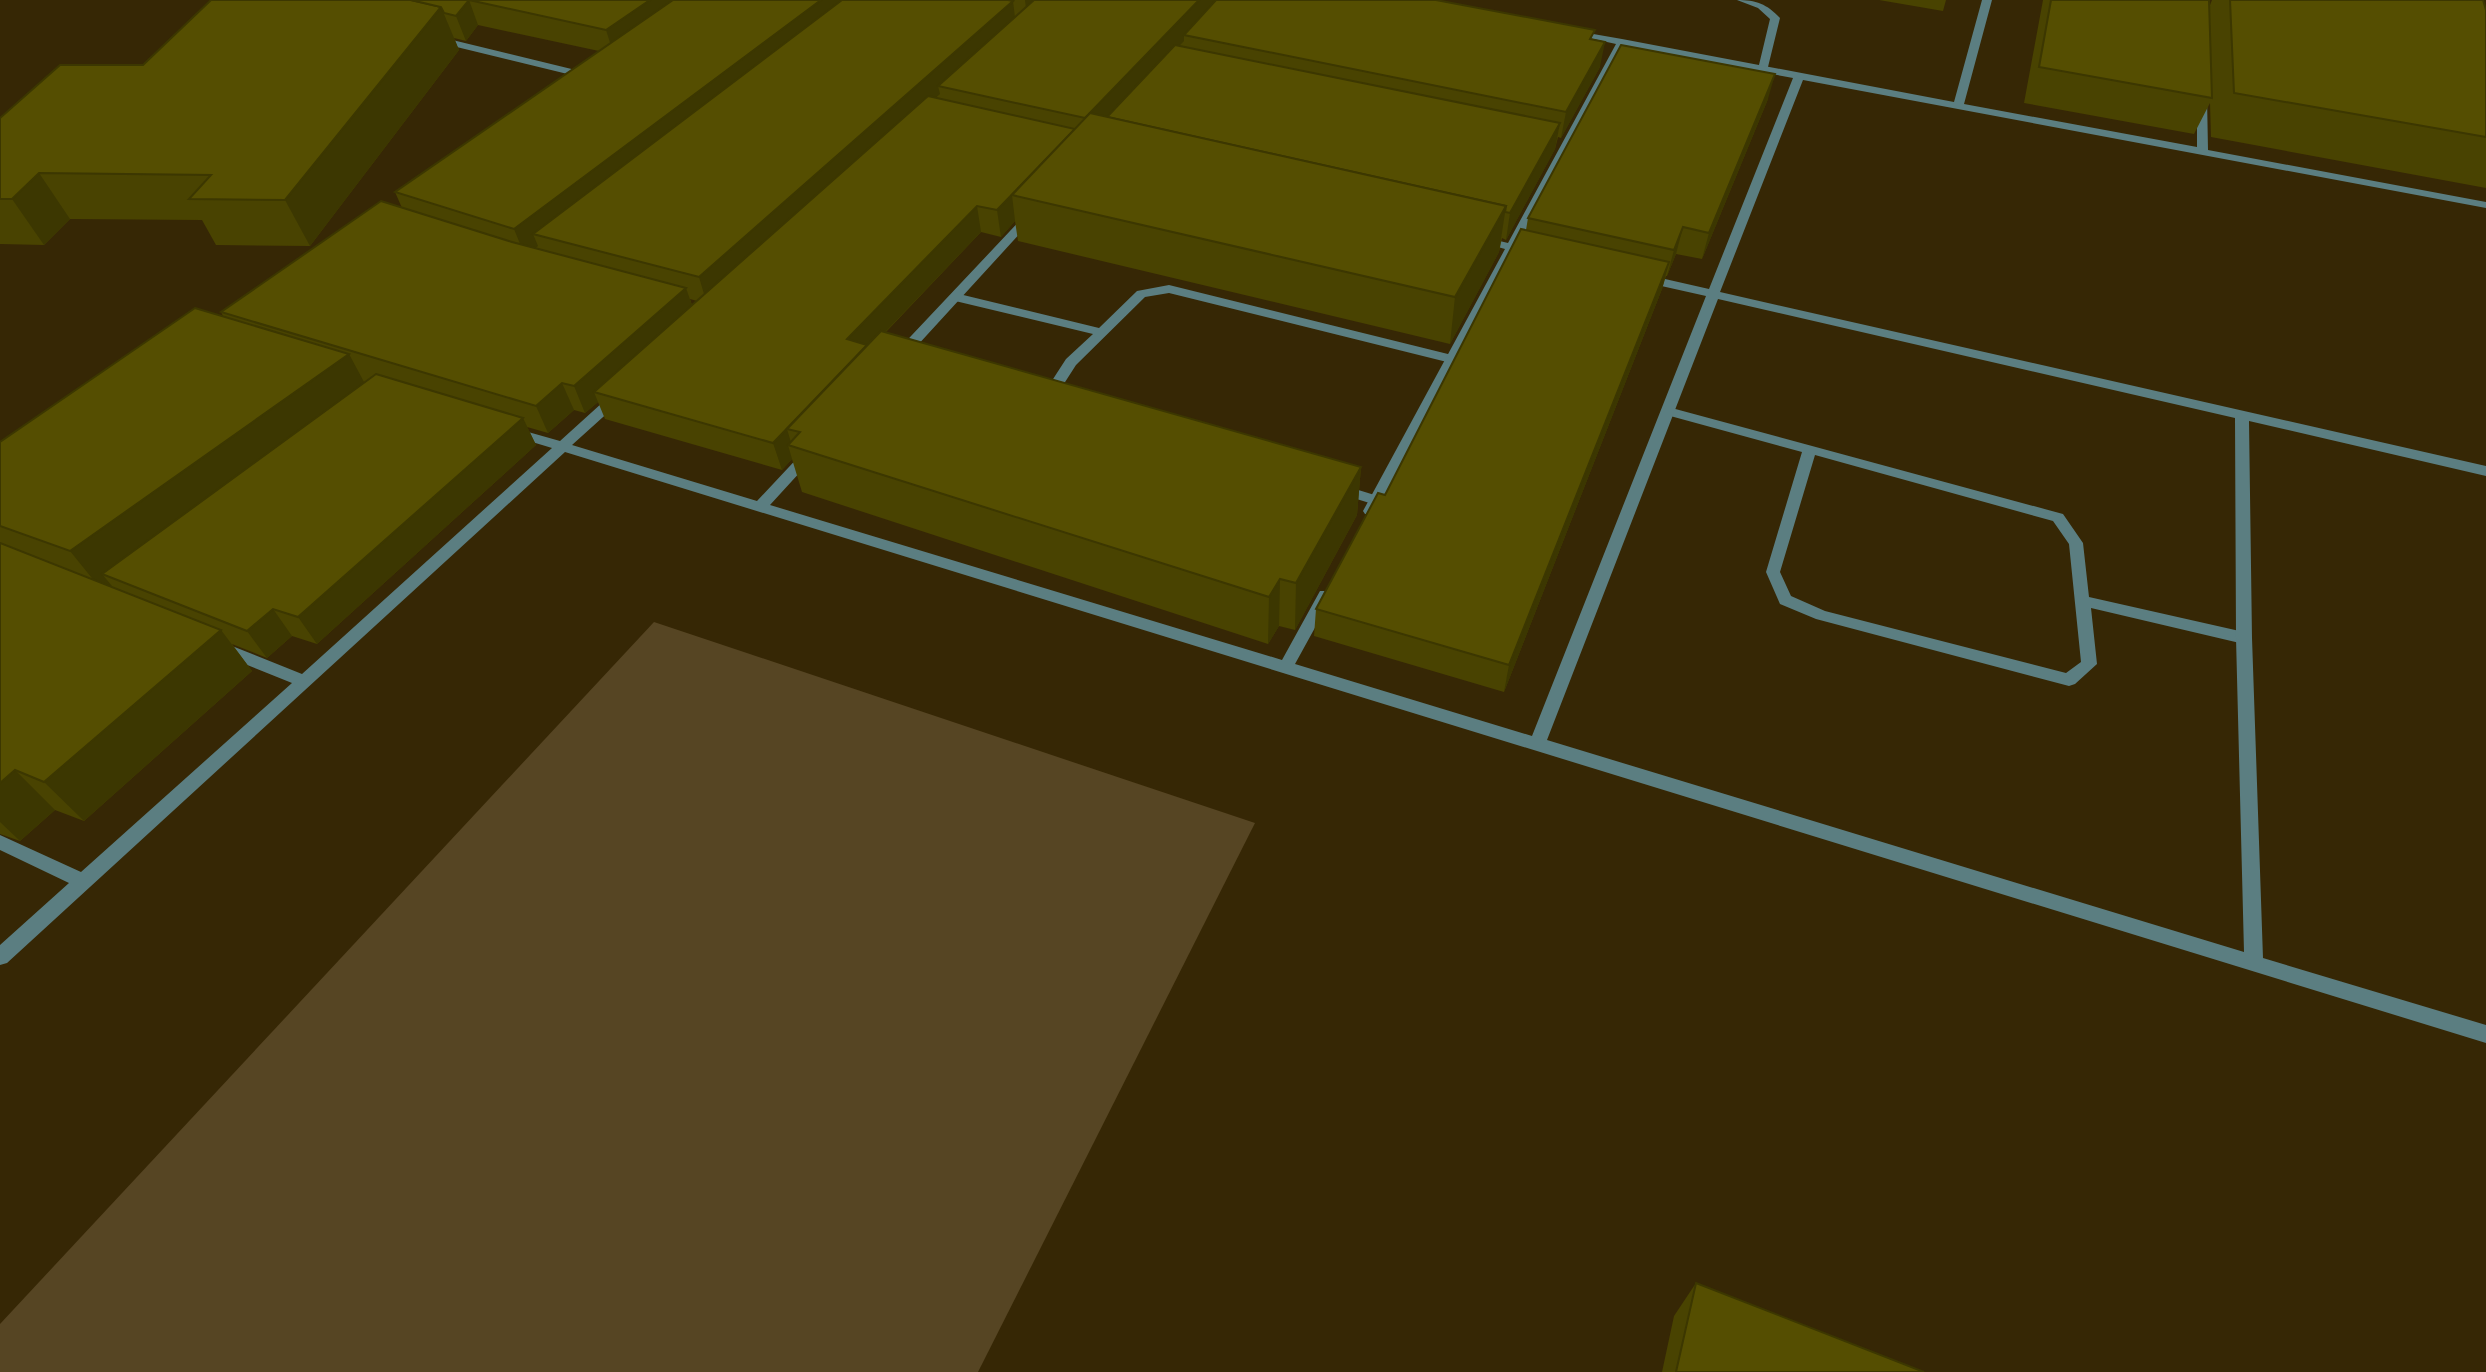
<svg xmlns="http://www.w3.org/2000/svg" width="2486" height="1372" viewBox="0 0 2486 1372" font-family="'Alegreya Sans',sans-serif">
<rect width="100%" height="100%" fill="#362705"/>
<!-- green -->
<path fill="#564523" d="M654 622 1255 823 978 1372H0V1324Z"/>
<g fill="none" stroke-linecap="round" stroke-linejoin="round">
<!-- service -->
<g fill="#5b7e81" fill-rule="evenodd">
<path d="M1737 0C1756 0 1767 4 1780 18L1767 71 1758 69 1770 19 1758 8Z"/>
<path d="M1169 285 1456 356 1457 359 1451 363 1169 293 1145 297 1076 365 1058 393 1061 400 1054 404 1049 403 1044 393 1066 359 1093 334 951 300 949 297 955 293 1099 328 1137 291Z"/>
<path d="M1668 407 2063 514 2083 543 2089 597 2244 632 2252 638 2244 644 2091 608 2097 664 2075 684 2069 686 1816 619 1780 604 1766 572 1802 452 1663 414V408ZM1815 455 2053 521 2069 544 2081 662 2066 673 1825 611 1791 596 1780 572Z"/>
<path d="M1339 484 1381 497 1383 500 1376 505 1334 492 1332 489Z"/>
</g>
<!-- minor -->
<g fill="#5b7e81" fill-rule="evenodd">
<path d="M1982 0H1992L1964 104 2197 147V97L2202 94 2207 97 2208 150 2486 202V208L1803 80 1720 292 2486 466V476L2249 421 2252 638 2263 958 2486 1025V1043L565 452 7 963 0 965V945L69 883 0 850V835L81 872 292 683 215 652 213 648 215 644H227L302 674 552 448 509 435V429L514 428 560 441 613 393H623V399L572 445 757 501 803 452H813L815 455 813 458 770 505 1282 660 1320 591H1330L1333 595 1295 664 1532 736 1706 296 1639 281 1637 278 1643 274 1709 289 1793 78 1625 46 1519 246 1537 252 1531 256 1515 252 1377 511 1375 514H1365L1363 511 1505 249 1473 240 1479 236 1508 243 1616 44 1571 34 1576 31 1622 39 1954 102ZM1718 299 2235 418 2236 638 2244 952 1547 740Z"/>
<path d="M436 36 592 74 593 76 588 79 432 41 431 39Z"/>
<path d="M1031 212 1037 215 1035 217 905 359H895V353L1027 213Z"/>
</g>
</g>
<!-- wall -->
<g fill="#494301" fill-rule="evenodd">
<path d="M211 0H1436L1593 39 1600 67 1561 138 1558 137 1555 149 1506 240 1502 238 1499 252 1450 344 1018 241 1015 221 1001 237 981 232 886 332 1361 467 1357 515 1295 630 1279 626 1268 644 802 492 792 459 782 470 605 419 598 402 585 413 574 410 548 433 527 427 536 445 317 644 292 636 267 658 232 644 252 671 84 821 55 810 20 841 0 834V442L223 316 221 312 402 208 395 192 599 51 478 25 466 41 454 38 459 50 310 246 216 245 202 220 70 219 44 245 0 244V118L143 65ZM690 299 697 301 692 305Z"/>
<path d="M1879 0H1946L1943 11Z"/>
<path d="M2043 0H2209L2210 5 2212 0H2483L2486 10V188L2211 137 2210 103 2194 134 2024 103Z"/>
<path d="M1768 99 1702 259 1676 254 1667 276H1666L1662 289 1504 692 1314 636 1316 609 1385 495 1526 230 1528 218Z"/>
<path d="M1696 1283 1924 1372H1662L1674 1316Z"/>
</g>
<!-- shaded-wall -->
<g fill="#3c3701">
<path d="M469 0 478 25 466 41 456 16Z"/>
<path d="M650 0H694L614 55 606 30Z"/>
<path d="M821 0H858L533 234 538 246 525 256 514 229Z"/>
<path d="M1025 0H1044L1027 16Z"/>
<path d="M1199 0H1223L1184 35V41L1106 123 1085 118Z"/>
<path d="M1013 1 1016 26 938 86 940 94 707 304 699 277Z"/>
<path d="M441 7 459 50 310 246 285 200Z"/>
<path d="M1605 42 1600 67 1561 138 1566 112Z"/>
<path d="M1775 74 1768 99 1702 259 1709 233Z"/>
<path d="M1560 123 1555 149 1506 240 1510 213Z"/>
<path d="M39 173 70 219 44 245 12 199Z"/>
<path d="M1012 195 1015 221 1001 237 997 210Z"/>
<path d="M977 206 981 232 868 350 847 339Z"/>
<path d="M1506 206 1499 252 1450 344 1455 297Z"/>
<path d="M1683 227 1676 254 1667 276 1674 250Z"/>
<path d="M1669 262 1662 289 1504 692 1509 665Z"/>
<path d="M686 288 695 314 594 392 598 402 585 413 574 386Z"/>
<path d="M349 354 371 395 102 574 112 586 104 593 70 551Z"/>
<path d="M562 383 574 410 548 433 536 406Z"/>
<path d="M523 418 536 445 317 644 298 617Z"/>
<path d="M787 429 792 446 788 445 792 459 782 470 773 443Z"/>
<path d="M1361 467 1357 515 1295 630 1296 583Z"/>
<path d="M1280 579 1279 626 1268 644 1269 597Z"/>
<path d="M273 609 292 636 267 658 247 631Z"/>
<path d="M221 630 252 671 84 821 44 782Z"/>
<path d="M15 770 55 810 20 841 0 822V783Z"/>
</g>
<!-- building -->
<g fill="#554e01" stroke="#3c3701" stroke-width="2">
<path d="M211 0H411L441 7 285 200 189 199 211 175 39 173 12 199H0V118L60 65H143Z"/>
<path d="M411 0H650L606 30 469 0 456 16 444 13 441 7Z"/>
<path d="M673 0H821L514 229 395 192Z"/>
<path d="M842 0H1008L1013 1 699 277 533 234Z"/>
<path d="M1034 0H1199L1085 118 938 86Z"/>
<path d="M1216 0H1436L1595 30 1590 39 1605 42 1566 112 1184 35Z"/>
<path d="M2051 0H2209L2212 98 2039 67Z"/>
<path d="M2230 0H2483L2486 10V137L2234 93Z"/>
<path d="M1175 45 1560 123 1510 213 1505 212 1506 206 1107 117Z"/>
<path d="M1621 45 1775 74 1709 233 1683 227 1674 250 1528 218Z"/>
<path d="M928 96 1075 129 997 210 977 206 847 339 867 345 773 443 594 392Z"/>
<path d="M1090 113 1506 206 1455 297 1012 195Z"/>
<path d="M381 201 512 242 686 288 574 386 562 383 536 406 221 312Z"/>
<path d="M1521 229 1669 262 1509 665 1316 609 1378 493 1385 495Z"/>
<path d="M195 308 349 354 70 551 0 526V442Z"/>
<path d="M881 331 1361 467 1296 583 1280 579 1269 597 788 445 800 432 787 429Z"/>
<path d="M376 374 523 418 298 617 273 609 247 631 102 574Z"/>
<path d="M0 543 221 630 44 782 15 770 0 783Z"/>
<path d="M1696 1283 1924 1372H1676Z"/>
</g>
</svg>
